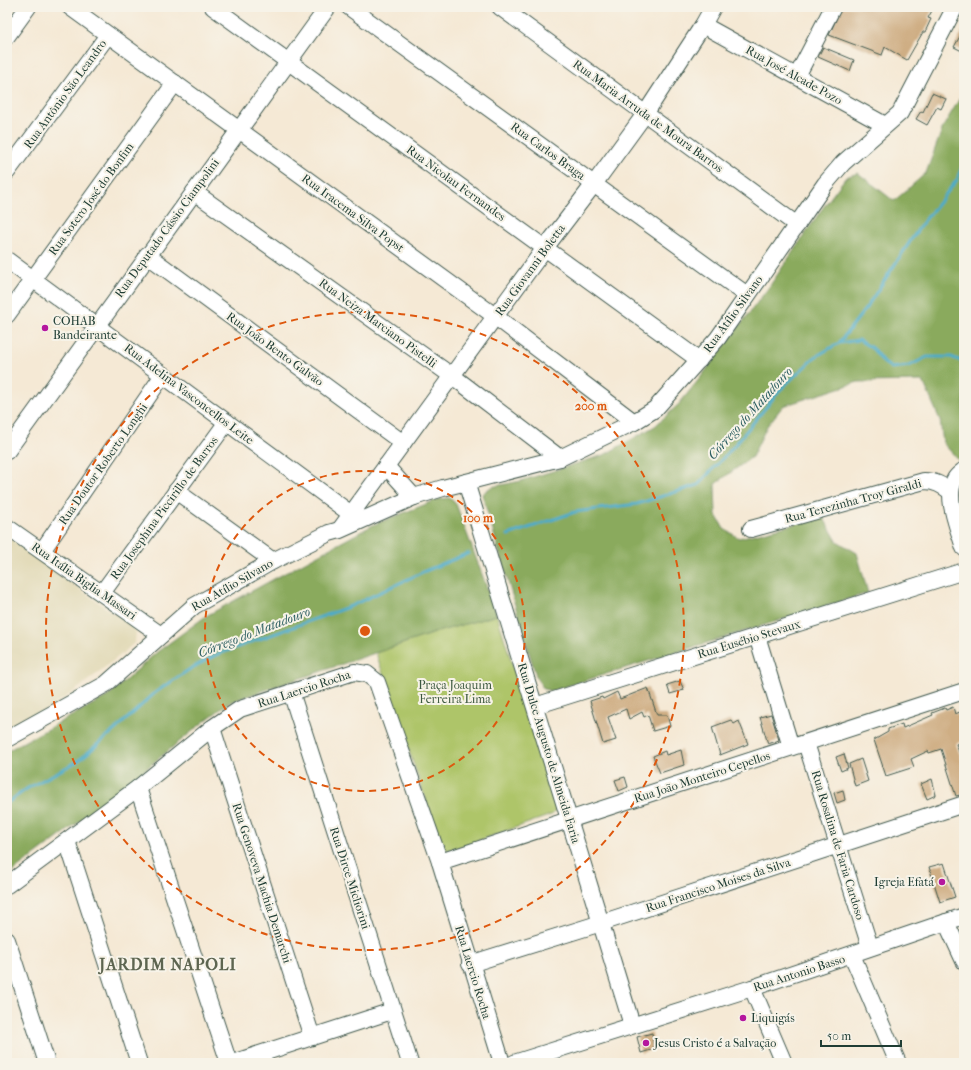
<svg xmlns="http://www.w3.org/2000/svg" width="971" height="1070" viewBox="0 0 971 1070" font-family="'IM FELL French Canon',serif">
<rect width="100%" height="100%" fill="#f7f3e8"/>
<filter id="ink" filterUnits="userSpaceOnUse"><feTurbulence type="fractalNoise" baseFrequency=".025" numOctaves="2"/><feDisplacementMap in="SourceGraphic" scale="8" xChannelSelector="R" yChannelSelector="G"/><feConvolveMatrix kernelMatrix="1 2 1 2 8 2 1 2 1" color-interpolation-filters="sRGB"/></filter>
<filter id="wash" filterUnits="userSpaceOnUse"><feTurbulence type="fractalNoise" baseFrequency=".012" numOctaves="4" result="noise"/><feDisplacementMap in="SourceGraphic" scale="16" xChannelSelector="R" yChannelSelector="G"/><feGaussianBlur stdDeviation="0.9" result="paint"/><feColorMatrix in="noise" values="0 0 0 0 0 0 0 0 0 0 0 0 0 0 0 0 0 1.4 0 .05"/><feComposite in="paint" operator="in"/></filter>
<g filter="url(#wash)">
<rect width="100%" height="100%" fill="#f5e9d5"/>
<!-- built -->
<path fill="#e3dbba" d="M7 536 128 624 136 632 135 642 124 652 80 687 46 710 13 727 7 729Z"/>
<!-- green -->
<path fill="#aec569" stroke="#66814e" d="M497 615 556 805V811L551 815 455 849 447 850 443 847 422 789 376 653 437 632Z"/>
<!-- forest -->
<g fill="#8aaa5d" stroke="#547448">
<path d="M964 91V464L963 465 943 443 940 420 923 381 858 382 783 406 767 426 752 457 715 484 716 515 724 529 739 538 823 517 837 541 857 553 868 593 551 691 544 689 537 679 482 494 491 487 521 481 604 455 655 426 679 404 700 378 769 287 822 209 846 177 858 173 894 201 926 173 943 127Z"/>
<path d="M450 498 456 504 497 615 437 632 230 702 206 720 99 807 7 876V751L108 696 157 652 206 616 373 525 439 499Z"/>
</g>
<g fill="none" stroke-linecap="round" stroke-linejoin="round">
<!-- stream -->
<g stroke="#4babca" stroke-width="3">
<path d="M839 343 859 340 873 349 884 363 892 368 909 366 927 357H951L964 362"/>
<path d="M508 535 575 512 637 504 698 485 734 446 780 390 815 357 839 343 866 308 921 225 957 180 964 162"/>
<path d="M7 803 28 788 78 761 117 728 156 692 190 669 216 655 351 606 425 571 469 553"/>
</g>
</g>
<g id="blocks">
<!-- building -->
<g fill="#cfae84">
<path d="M842 7H907L913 10 915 7H934L928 18 931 19 925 32H923L907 60 885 47 882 55 829 35Z"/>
<path d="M964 29V52L954 47Z"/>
<path d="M823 47 854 60 850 71 818 57Z"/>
<path d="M932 93 946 99 941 109 937 107 927 125 916 119 921 111 923 112Z"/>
<path d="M680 681 684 690 670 694 667 685Z"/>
<path d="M648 688 657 715H667L670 726 653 731 648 715 644 717 642 712 629 719 626 709 608 717 616 740 603 744 590 701 602 697 603 699 617 692 620 699Z"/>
<path d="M953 707 955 714 960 712 964 723V741L956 744 964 765V794L956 796 941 749 929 753 928 751 911 759 914 767 886 776 874 740 888 732V729L902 724 903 728 933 715 932 713 945 708 946 710Z"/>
<path d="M771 714 779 740 768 744 760 717Z"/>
<path d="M731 720 734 724 739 721 748 744 720 755 712 727Z"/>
<path d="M681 750 684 765 660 773 653 756 665 751 666 755Z"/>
<path d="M844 754 848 768 841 771 836 757Z"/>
<path d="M861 759 868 781 855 786 849 764Z"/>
<path d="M625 777 628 787 619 791 615 780Z"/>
<path d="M932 779 936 795 927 799 921 784Z"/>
<path d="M843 790 845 800 837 803 834 793Z"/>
<path d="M944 863 955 897 940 902 929 867Z"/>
<path d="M652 1033 654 1049 641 1053 637 1037Z"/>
</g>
</g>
</g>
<g filter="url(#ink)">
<use href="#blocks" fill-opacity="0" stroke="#3f574c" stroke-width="1"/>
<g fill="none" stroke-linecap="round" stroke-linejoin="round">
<defs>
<g id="minor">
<path d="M70 7 488 311 634 422"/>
<path d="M213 7 699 360"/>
<path d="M349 7 747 295"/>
<path d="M500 7 797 225"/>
<path d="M703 25 885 125"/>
<path d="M7 36 28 7"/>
<path d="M797 76 833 7"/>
<path d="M7 172 108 35"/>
<path d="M194 192 459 381 560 458"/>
<path d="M147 255 403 443"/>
<path d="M7 260 351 514"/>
<path d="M7 315 175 83"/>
<path d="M7 451 328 7"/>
<path d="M386 466 414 497"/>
<path d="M964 470C961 473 957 475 955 479 944 497 959 529 964 548"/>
<path d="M466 482 632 1025"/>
<path d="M176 491 273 561"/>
<path d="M7 527 161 635"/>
<path d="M341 528 545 248 594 184 645 114 703 25 713 7"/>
<path d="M751 529 924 481C935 481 942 485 951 492"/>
<path d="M42 551 163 375"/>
<path d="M102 593 227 422"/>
<path d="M757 636 791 747"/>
<path d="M291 692 410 1063"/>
<path d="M535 706 964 571"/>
<path d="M212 728 312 1037"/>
<path d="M7 739 106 684 194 606 273 561 329 533 340 530 414 497 443 488 560 458 634 422 655 409 718 338 825 184 843 163 900 113 955 7"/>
<path d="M806 743 870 947"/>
<path d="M138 788 229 1063"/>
<path d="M67 841 139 1063"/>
<path d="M440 862 964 691"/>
<path d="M7 885 138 788 212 728 240 709 354 672 367 674 377 682 440 862 502 1063"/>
<path d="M946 922 964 961"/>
<path d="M7 940 47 1063"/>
<path d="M852 955 898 1063"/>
<path d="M470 964 601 923 964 804"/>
<path d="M752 988 784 1063"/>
<path d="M232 1063 392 1011"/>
<path d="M514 1063 752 988 964 916"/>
</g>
</defs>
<!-- minor casing -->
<use href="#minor" stroke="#3f574c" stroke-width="18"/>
<!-- minor -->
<use href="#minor" stroke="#fff" stroke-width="16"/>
</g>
</g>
<!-- distance rings -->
<g fill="none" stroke="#de580e" stroke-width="2" stroke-dasharray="7 5">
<circle cx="365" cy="631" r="160"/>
<circle cx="365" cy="631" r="319"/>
</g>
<!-- markers -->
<g fill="#b5179e" stroke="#f7f3e8" stroke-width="1.5">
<circle cx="45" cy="328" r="4"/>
<circle cx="942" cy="882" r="4"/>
<circle cx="743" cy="1018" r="4"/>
<circle cx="646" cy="1043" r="4"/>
</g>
<g text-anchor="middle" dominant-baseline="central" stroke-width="4" stroke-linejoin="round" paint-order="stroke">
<!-- street labels -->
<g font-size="12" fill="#1f3d34" stroke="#f7f3e8">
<text transform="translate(794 75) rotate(29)">Rua José Alcade Pozo</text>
<text transform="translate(65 94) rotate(-54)">Rua Antônio São Leandro</text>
<text transform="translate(648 116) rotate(36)">Rua Maria Arruda de Moura Barros</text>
<text transform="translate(548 151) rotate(36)">Rua Carlos Braga</text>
<text transform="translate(456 183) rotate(36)">Rua Nicolau Fernandes</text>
<text transform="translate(91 199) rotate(-54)">Rua Sotero José do Bonfim</text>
<text transform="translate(353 213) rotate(36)">Rua Iracema Silva Popst</text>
<text transform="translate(167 228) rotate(-54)">Rua Deputado Cássio Ciampolini</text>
<text transform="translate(530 270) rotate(-54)">Rua Giovanni Boletta</text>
<text transform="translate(733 314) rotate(-54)">Rua Atílio Silvano</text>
<text transform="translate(378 323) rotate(36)">Rua Neiza Marciano Pistelli</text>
<text transform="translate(275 349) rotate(36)">Rua João Bento Galvão</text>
<text transform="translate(189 394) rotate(37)">Rua Adelina Vasconcellos Leite</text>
<text transform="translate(103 464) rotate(-55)">Rua Doutor Roberto Longhi</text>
<text transform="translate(853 501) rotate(-15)">Rua Terezinha Troy Giraldi</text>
<text transform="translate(164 508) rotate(-54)">Rua Josephina Piccirillo de Barros</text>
<text transform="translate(84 581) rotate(35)">Rua Itália Biglia Massari</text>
<text transform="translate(232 585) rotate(-30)">Rua Atílio Silvano</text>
<text transform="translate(749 639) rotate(-17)">Rua Eusébio Stevaux</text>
<text transform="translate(304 689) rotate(-18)">Rua Laercio Rocha</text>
<text transform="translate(549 753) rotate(73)">Rua Dulce Augusto de Almeida Faria</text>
<text transform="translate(702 777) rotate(-18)">Rua João Monteiro Cepellos</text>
<text transform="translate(838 845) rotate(73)">Rua Rosalina de Faria Cardoso</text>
<text transform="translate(350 878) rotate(72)">Rua Dirce Micliorini</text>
<text transform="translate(262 883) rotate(72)">Rua Genoveva Machia Demarchi</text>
<text transform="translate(718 885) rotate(-18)">Rua Francisco Moises da Silva</text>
<text transform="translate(473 972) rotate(73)">Rua Laercio Rocha</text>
<text transform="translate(799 973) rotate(-18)">Rua Antonio Basso</text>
</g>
<!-- poi labels -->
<g font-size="12" fill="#1f3d34" stroke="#f7f3e8" text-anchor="start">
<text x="53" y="321">COHAB<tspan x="53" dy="14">Bandeirante</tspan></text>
<text x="934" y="882" text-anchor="end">Igreja Efatá</text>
<text x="751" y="1018">Liquigás</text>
<text x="654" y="1043">Jesus Cristo é a Salvação</text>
</g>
<!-- park labels -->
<g font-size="12" fill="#3c583f" stroke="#f7f3e8">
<text x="455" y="685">Praça Joaquim<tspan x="455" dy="14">Ferreira Lima</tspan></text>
</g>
<!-- water labels -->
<g font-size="13" font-style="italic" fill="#2c5e61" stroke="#f7f3e8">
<text transform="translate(750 413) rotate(-48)">Córrego do Matadouro</text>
<text transform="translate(254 632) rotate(-21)">Córrego do Matadouro</text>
</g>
<!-- district labels -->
<g font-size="16" font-weight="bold" letter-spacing="1" fill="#5d6550" stroke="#f7f3e8">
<text x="168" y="964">JARDIM NAPOLI</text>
</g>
</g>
<circle cx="365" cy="631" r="6" fill="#de580e" stroke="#f7f3e8" stroke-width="2"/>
<g font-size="12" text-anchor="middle" font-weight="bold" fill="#de580e" stroke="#f7f3e8" stroke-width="4" stroke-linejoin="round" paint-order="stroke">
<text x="591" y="410">200 m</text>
<text x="478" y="522">100 m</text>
</g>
<!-- margin -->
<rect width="971" height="1070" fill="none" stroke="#f7f3e8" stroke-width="24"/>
<!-- scale -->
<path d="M821 1040v6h80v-6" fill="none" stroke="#1f3d34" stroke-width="2"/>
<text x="827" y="1040" font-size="12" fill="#1f3d34" stroke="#f7f3e8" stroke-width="3" paint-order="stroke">50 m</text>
</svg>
